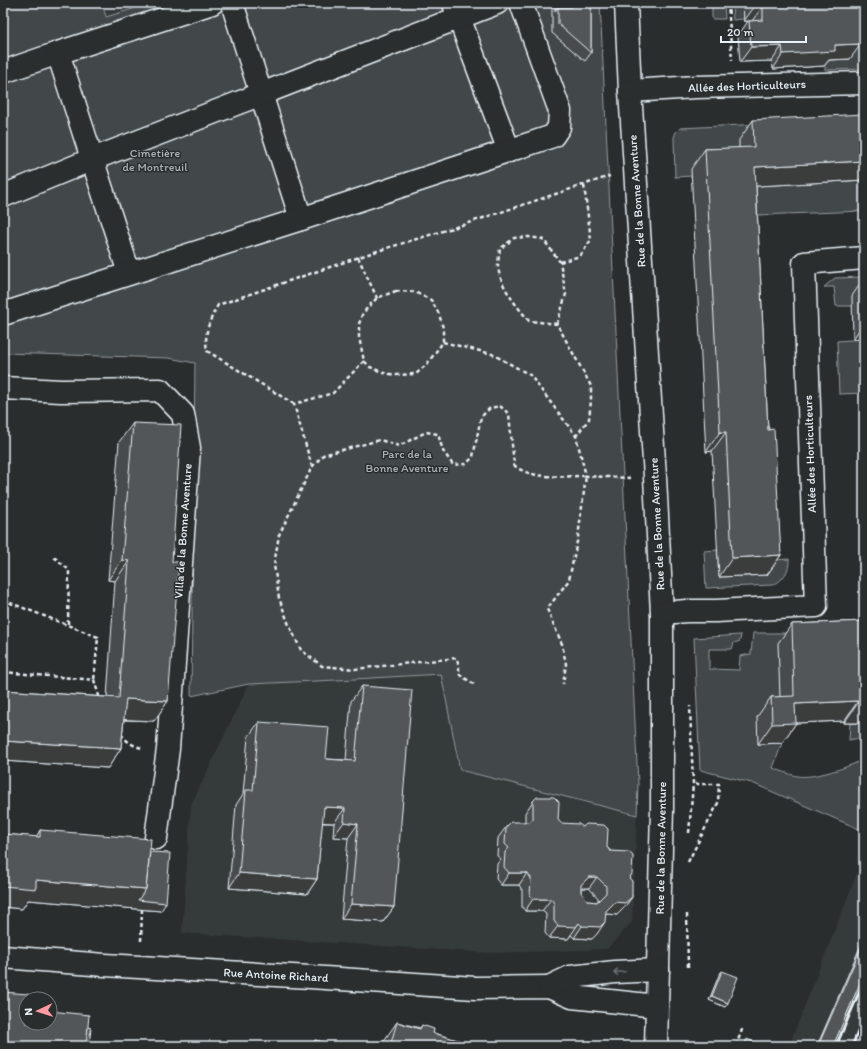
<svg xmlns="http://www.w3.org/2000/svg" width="867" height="1049" viewBox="0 0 867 1049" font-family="Itim,sans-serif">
<rect width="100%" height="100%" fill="#2a2d2e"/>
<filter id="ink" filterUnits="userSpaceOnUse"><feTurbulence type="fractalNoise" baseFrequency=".025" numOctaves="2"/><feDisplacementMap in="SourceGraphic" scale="8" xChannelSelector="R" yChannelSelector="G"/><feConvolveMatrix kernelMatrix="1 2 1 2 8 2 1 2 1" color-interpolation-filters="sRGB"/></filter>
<g filter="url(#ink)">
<!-- built -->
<g fill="#363a3b">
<path d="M102 3H152L106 17Z"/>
<path d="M441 674 460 770 637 815 632 922 607 949 489 953 182 933 191 805 249 684 337 680Z"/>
<path d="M864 856V1046H789Z"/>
</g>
<!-- green -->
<g fill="#424648" stroke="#959ca0">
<path d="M3 3H102L106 17 152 3H600L638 784 637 815 460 770 441 674 337 680 249 684 191 696 195 363 169 358 3 353Z"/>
<path d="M712 3H724L725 19H712Z"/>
<path d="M732 3H743L744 19 733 20Z"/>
<path d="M864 40V69L825 70V60L850 59 849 41Z"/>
<path d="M762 124 740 167 692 176 675 177 674 137 676 132 680 128Z"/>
<path d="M864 180V211L758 215 756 198 745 186Z"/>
<path d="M864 277V296L852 306H836L834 287H824L835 278Z"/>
<path d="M864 339V393L839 394 837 341Z"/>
<path d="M769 427 776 560 789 559C790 571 782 582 772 585L706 588 704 551 717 550 719 577 753 428Z"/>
<path d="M753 633H803L780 716 758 744 782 743 773 768C781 771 789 774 797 776 813 779 850 767 864 759V831L752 783 700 770 694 638 741 635 740 641 734 643 732 649H709V669L739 670 740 656 751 654Z"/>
<path d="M850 723H864V737L849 740Z"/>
</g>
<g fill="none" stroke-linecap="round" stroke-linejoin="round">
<defs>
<g id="minor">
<path d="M232 3 301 219"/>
<path d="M626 3 630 91 655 477 662 613V809L656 1046"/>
<path d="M454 4 509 151"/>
<path d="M3 72 58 53"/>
<path d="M630 91 696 87 864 83"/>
<path d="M3 196 93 159 497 3"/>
<path d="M129 273 58 53 212 3"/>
<path d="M3 314 301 219 553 136 559 127 560 111 521 3"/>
<path d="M3 388 61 391 160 390 183 414 189 448 168 749 156 838"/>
<path d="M662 613 687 611H716L816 606 804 263 864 258"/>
<path d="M3 957 105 965 310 977 475 988 549 987 572 997 657 1006"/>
<path d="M549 987 570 977 615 972 658 970"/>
</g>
</defs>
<!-- minor casing -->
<use href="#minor" stroke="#e8f1f8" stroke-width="25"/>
<!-- path -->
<g stroke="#e8f1f8" stroke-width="2.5" stroke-dasharray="4 3" stroke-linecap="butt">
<path d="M728 3 732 60"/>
<path d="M358 257 377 298"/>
<path d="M560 262 580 256 591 240 584 185"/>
<path d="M396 291 415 292 431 300 439 314 443 328V342L427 364 416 374 396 375 384 373 370 367 364 361 359 337V324L362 315 367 308 377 298Z"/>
<path d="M557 324 566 294 560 262 543 239 528 237 514 238 500 249C499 255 498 262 498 267 501 288 516 305 529 321L557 324 591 386V401L589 419 576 436"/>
<path d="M443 342 492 354 530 375 576 436 586 476 630 478"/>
<path d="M294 404 207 351C204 333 209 321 218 305L374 252 456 227 610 176"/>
<path d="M312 467 294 404 333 393 364 361"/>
<path d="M54 557 69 570 68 625"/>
<path d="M3 600 98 637 94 680"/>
<path d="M3 672 94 680 100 699"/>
<path d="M474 684 460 675 457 658 355 669 322 666 301 650 289 625 279 598 274 565 279 535 312 467 323 455 380 440 399 446 426 432 438 434 443 451 453 465 466 464 473 457 481 417 490 408 500 406 509 414 514 465C530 480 564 476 586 476L578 537 569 580 547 609 562 644 566 664 563 684"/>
<path d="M121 734C126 741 134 747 143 748"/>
<path d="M689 833 693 784 690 706"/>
<path d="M688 862 718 803 719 784H693"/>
<path d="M687 914 688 968"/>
<path d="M141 941 142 909"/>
<path d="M736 1046 743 1027"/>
</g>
<!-- minor -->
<use href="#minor" stroke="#2a2d2e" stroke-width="22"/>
<!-- rail -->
<g stroke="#e8f1f8" stroke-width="3">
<path d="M836 1046 864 981"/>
<path d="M852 1046 864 1018"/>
</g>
</g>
<!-- wall -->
<g fill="#474b4d" stroke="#e8f1f8" fill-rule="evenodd">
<path d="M141 3H153L142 6Z"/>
<path d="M552 3H591V53L585 61 552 33Z"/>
<path d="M743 3H864V40L860 41 850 59 829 60 824 66 773 69 772 61 740 62 738 36 748 21H744Z"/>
<path d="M753 120 864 180 756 186 768 430 781 555 767 575 719 577 712 451 706 452 691 169 705 149 739 148V140Z"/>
<path d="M864 278V339H853L852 296Z"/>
<path d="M133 423 172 562 168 701 154 721 124 720 121 748 108 768 3 761V690L107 697 115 581 108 580 119 442Z"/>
<path d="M864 621V723H844V721L796 723 782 743 758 744 757 717 771 697H780L778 643 792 624Z"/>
<path d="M362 686 394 907 383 922 341 919 348 838 333 837 334 823H322L317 879 307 894 229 888 236 805 243 794 248 737 259 722 326 759 346 760 351 701Z"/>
<path d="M533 801 558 820 561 823 607 847 632 874 629 878 632 897 623 909 617 915 607 914 605 915 597 934 592 939 574 938 571 935 568 939 549 938 545 933 546 914 542 911H525L522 907V890L519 885H501L496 879 497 864 501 859 497 856 498 838 506 827 525 822V813ZM581 888H589L598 898V901L597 902 588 901 581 892Z"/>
<path d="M40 830 150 852 161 911 28 900 22 909 3 907V834L36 837Z"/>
<path d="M864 938V974L833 1046H817Z"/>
<path d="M722 971 725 1007 709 1000 719 975Z"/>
<path d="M397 1022 420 1028 422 1025 433 1033 478 1046 481 1042 493 1046H382L383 1042Z"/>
<path d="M315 1040 333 1045 340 1046H311Z"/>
</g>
<!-- shaded-wall -->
<g fill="#3a3d3e" stroke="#e8f1f8">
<path d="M144 3H153L142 6Z"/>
<path d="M755 6H763L752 21H744Z"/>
<path d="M860 26H864V40L849 41Z"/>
<path d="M861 44 850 59 829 60 824 66 773 69 783 54 835 45Z"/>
<path d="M782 46 772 61 740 62 751 47Z"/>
<path d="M864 161V180L741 187 755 167Z"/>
<path d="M864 323V339H853Z"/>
<path d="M720 432H726L712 451 706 452Z"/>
<path d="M781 555 767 575 719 577 732 558Z"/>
<path d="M122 560 129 561 115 581 108 580Z"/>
<path d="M126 699 168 701 154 721 112 719Z"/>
<path d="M858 701 844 721 796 723 782 743 758 744 772 724 795 704Z"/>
<path d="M858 703H864V723H844Z"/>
<path d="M3 741 121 748 108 768 3 761Z"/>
<path d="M324 807 345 808 334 823 313 822Z"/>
<path d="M344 822 358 824 348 838 333 837Z"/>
<path d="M239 873 317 879 307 894 229 888Z"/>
<path d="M509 873H527L519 885H501Z"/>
<path d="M589 877H597L589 888H581L573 897 581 885Z"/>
<path d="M36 880 146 889 166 903 161 911 28 900 22 909 3 907V886Z"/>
<path d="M632 897 623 909 617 915 607 914 597 923 606 911 615 902Z"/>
<path d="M533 899H551L542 911H525Z"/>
<path d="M351 904 394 907 383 922 341 919Z"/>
<path d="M605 922 597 934 592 939 574 938 582 926Z"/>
<path d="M579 923 568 939 549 938 558 926Z"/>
<path d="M712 996 728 1003 725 1007 709 1000Z"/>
<path d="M3 1044 24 1046H3Z"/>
</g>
<!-- building -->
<g fill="#535759" stroke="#e8f1f8" fill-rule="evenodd">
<path d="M555 3H570V7H558L555 11Z"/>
<path d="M572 3H591V53L558 24V7H572Z"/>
<path d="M755 3H864V26H860L861 44 835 45V51L783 54 782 46 751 47 749 21 763 20V6H755Z"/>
<path d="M864 114V161L755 167 768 430 774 429 781 555 732 558 726 432H720L705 149 754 147 753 120Z"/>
<path d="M133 423 181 425 172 562H179L168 701 126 699 121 748 3 741V690L119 698 129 561 122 560Z"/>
<path d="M864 621V703H858V701L795 704 796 723 772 724 771 697 794 696 792 624Z"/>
<path d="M362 686 412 690 394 907 351 904 358 824 344 822 345 808 324 807 317 879 239 873 246 790H253L259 722 329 727 326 759 355 761Z"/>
<path d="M537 797H554L559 802 558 820 561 823 579 824 583 827 586 824 604 825 608 829 607 847 610 851 629 852 633 856 632 874 629 878 632 881V897L625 903 615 902 606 911 605 922 600 927 582 926 579 923 576 927 558 926 554 921V903L551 899H533L530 895 531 878 527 873H509L504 867 505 852 509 848 505 844 506 827 511 822H529L533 819V801ZM589 877H597L606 886V893L597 902 588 901 581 892V885Z"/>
<path d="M40 830 151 839 146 889 36 880V889L3 886V834L40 837Z"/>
<path d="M150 852 170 853 166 903 138 900 146 889Z"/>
<path d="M864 941V974L833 1046H818Z"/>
<path d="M722 971 738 977 728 1003 712 996Z"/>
<path d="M3 992 28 994V999H26V1023H50V1011L89 1015 86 1046H24L3 1044Z"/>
<path d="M397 1022 420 1029 422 1025 434 1029 433 1033 479 1046H390Z"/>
<path d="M88 1027 91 1028 89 1046H86Z"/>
<path d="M747 1039 762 1046H744Z"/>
<path d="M315 1040 333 1045 332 1046H313Z"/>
<path d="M481 1042 493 1046H480Z"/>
<path d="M334 1044 340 1046H333Z"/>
</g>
<!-- one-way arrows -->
<defs><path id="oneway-shaft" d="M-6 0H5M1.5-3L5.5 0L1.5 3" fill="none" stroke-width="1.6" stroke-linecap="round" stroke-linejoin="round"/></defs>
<use stroke="#6c7275" href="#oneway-shaft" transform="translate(619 972) rotate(177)"/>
</g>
<g text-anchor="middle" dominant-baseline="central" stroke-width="3" stroke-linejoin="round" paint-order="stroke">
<!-- street labels -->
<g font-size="12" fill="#e8f1f8" stroke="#2a2d2e">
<text transform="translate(747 86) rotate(-2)">Allée des Horticulteurs</text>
<text transform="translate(637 201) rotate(-94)">Rue de la Bonne Aventure</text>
<text transform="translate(810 454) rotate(-92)">Allée des Horticulteurs</text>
<text transform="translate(657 524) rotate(-93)">Rue de la Bonne Aventure</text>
<text transform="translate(183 531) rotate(-86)">Villa de la Bonne Aventure</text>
<text transform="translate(661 848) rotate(-89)">Rue de la Bonne Aventure</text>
<text transform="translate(276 975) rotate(3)">Rue Antoine Richard</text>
</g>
<!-- park labels -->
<g font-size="12" fill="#aeb5ba" stroke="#2a2d2e">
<text x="155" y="153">Cimetière<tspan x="155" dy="14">de Montreuil</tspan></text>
<text x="407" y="454">Parc de la<tspan x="407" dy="14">Bonne Aventure</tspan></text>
</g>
</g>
<!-- margin -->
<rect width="867" height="1049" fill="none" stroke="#2a2d2e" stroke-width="16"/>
<rect x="8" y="8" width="851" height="1033" fill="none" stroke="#e8f1f8" stroke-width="1.5" filter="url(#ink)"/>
<!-- north arrow -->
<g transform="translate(38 1011) rotate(266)"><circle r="19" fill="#2a2d2e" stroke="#767b7f"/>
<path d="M0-3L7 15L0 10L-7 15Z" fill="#ff9aa2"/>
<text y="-6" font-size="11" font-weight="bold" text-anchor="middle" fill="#e8f1f8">N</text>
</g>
<!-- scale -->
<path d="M721 36v6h85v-6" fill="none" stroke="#e8f1f8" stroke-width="2"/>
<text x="727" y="36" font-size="12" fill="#e8f1f8" stroke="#2a2d2e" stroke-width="3" paint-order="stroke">20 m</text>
</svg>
